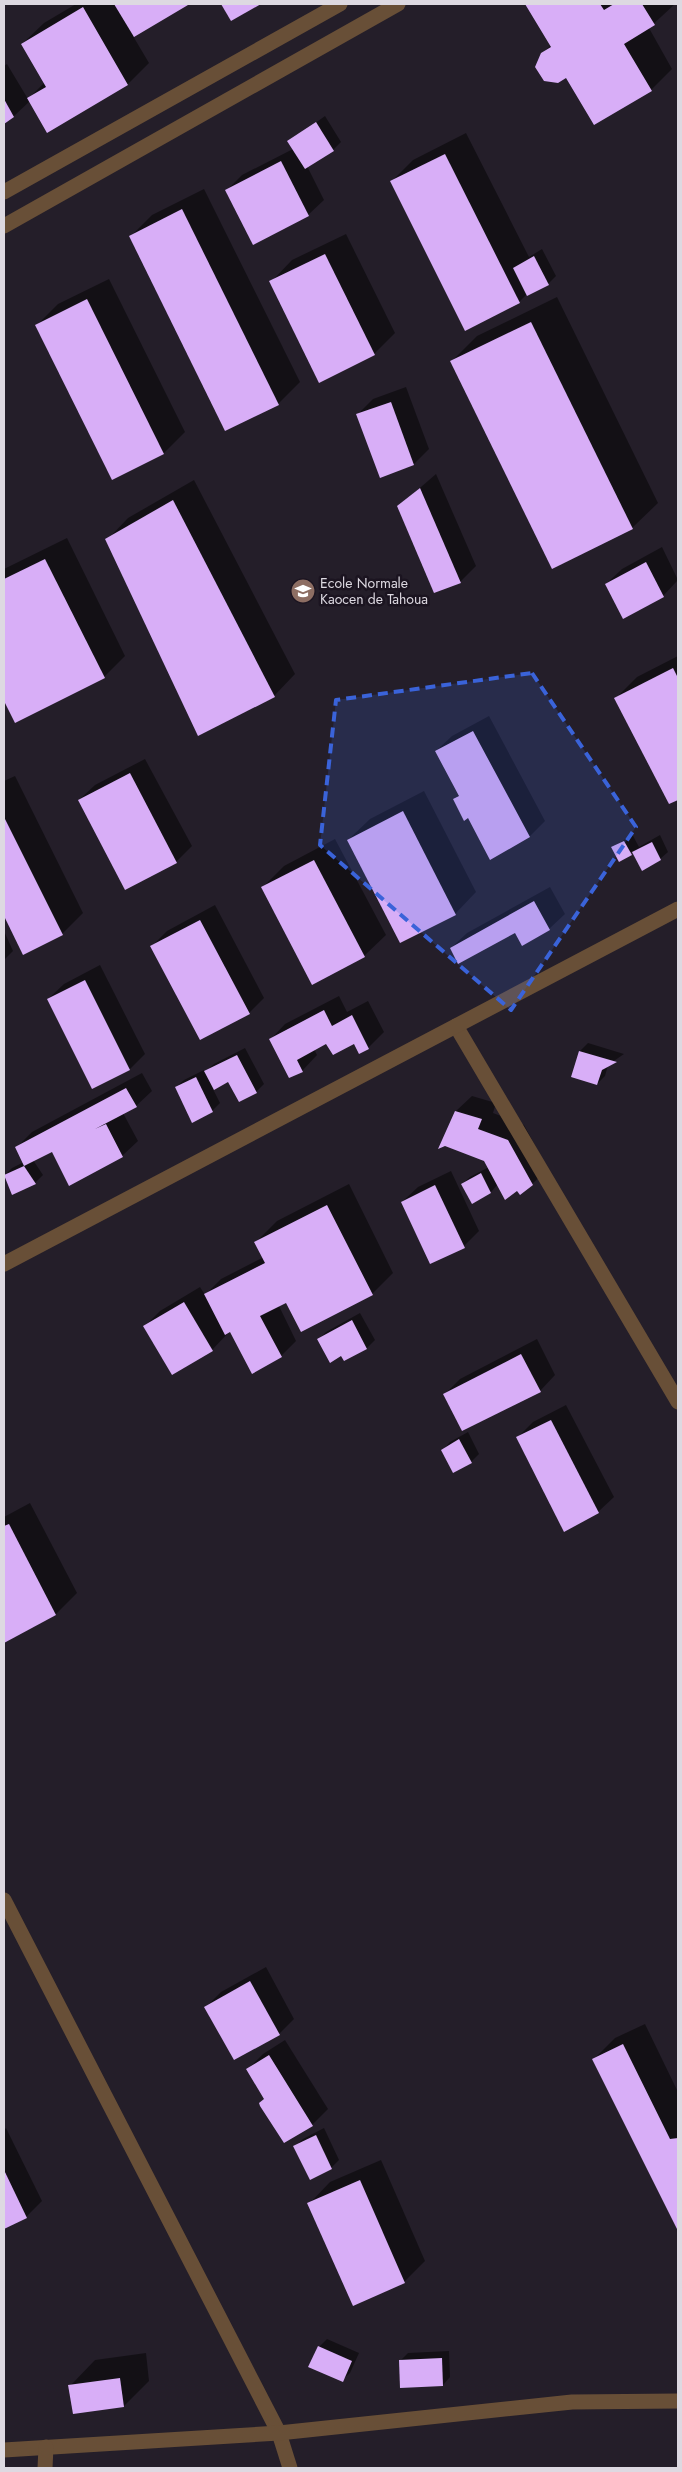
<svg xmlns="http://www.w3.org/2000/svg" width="682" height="2472" viewBox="0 0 682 2472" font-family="Jost,sans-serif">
<rect width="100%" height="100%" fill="#241e29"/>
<!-- shadow -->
<g fill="#0007">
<path d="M76 4H188L133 36 149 63 128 84 47 131 30 101 14 116 4 122V66L7 64 28 99 45 82 22 44 44 23Z"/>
<path d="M527 4H675L649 28 672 69 651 90 567 76 542 54 551 45Z"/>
<path d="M325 116 341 142 333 150 307 166 324 200 308 215 227 190 242 175 293 149 289 142Z"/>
<path d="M466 133 529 257 542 249 556 276 548 284 526 295 519 302 391 182 413 160Z"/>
<path d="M204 189 300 382 278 404 226 430 131 236 152 215Z"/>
<path d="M346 234 395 333 374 354 271 282 292 260Z"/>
<path d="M109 279 185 432 164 453 113 478 37 325 58 304Z"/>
<path d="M557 297 658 503 632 528 451 362 477 336Z"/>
<path d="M406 387 429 449 414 464 358 414 373 399Z"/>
<path d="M436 474 476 566 460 582 399 506Z"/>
<path d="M194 480 295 674 274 696 107 540 128 518Z"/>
<path d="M67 538 125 656 104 677 15 721 4 698V569Z"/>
<path d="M662 547 678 580 663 596 606 584 622 569Z"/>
<path d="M678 656V798L669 803 616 698 637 677Z"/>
<path d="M489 716 545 821 530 836 491 858 469 817 455 799 460 794 436 751 452 736Z"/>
<path d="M145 759 192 846 176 862 79 800 95 785Z"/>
<path d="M15 776 83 913 62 934 24 953 4 913V781Z"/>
<path d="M424 791 476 892 455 914 348 840 370 819Z"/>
<path d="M632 834 639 847 660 835 668 852 660 859 613 848Z"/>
<path d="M335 839 386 935 364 956 263 887 284 866Z"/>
<path d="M550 887 565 914 549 929 515 931 451 948 467 933Z"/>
<path d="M215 905 264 998 249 1013 152 946 167 931Z"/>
<path d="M4 931 13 951 4 960Z"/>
<path d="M100 965 145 1054 130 1069 48 999 64 984Z"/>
<path d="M339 996 347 1012 368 1001 384 1032 368 1048 360 1052 354 1042H327L314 1049 317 1055 302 1071 270 1040 285 1024Z"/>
<path d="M588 1043 624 1054 608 1065 605 1076 597 1084 572 1076 580 1051Z"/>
<path d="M245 1048 264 1084 256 1092 229 1081 213 1089 220 1103 212 1111 176 1087 184 1080 204 1070 205 1072 214 1064Z"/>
<path d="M142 1073 152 1091 136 1106 123 1113 138 1141 122 1156 52 1150 33 1160 43 1175 35 1183 13 1194 4 1176 12 1168 24 1162 16 1148 32 1132Z"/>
<path d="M472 1096 496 1103 493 1113 524 1125 548 1169 532 1184 517 1189 498 1184 491 1192 472 1202 462 1184 470 1177 489 1167 456 1111Z"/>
<path d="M451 1171 479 1231 464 1246 402 1202 418 1187Z"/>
<path d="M349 1184 393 1273 372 1294 286 1301 279 1306 296 1341 281 1356 231 1330 212 1350 173 1373 145 1326 160 1311 200 1287 205 1295 221 1279 264 1257 256 1242 277 1221Z"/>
<path d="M360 1313 375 1340 367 1348 345 1360 342 1355 318 1340 326 1332Z"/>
<path d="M537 1339 555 1375 540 1391 445 1394 460 1379Z"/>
<path d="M566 1405 614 1497 598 1512 518 1437 533 1422Z"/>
<path d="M468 1432 479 1454 471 1462 443 1450 450 1442Z"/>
<path d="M30 1503 77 1593 56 1614 4 1641V1517Z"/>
<path d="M266 1967 294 2019 279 2034 206 2007 221 1992Z"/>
<path d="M645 2024 678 2092V2228L594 2059 615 2038Z"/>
<path d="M285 2040 328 2109 312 2125 266 2099 247 2070 263 2054Z"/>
<path d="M6 2128 42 2201 26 2217 4 2228V2130Z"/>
<path d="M324 2128 339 2160 331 2168 311 2178 295 2146 303 2139Z"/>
<path d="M381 2160 425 2261 404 2282 309 2204 330 2182Z"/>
<path d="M327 2339 359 2353 350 2373 342 2380 319 2347Z"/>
<path d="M449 2351 450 2377 443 2385 400 2361 408 2353Z"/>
<path d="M146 2353 149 2381 124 2406 70 2386 95 2360Z"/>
</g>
<!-- building -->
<g fill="#d8aef7">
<path d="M114 4H187L188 5 134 37Z"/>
<path d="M221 4H261L231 21Z"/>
<path d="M525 4H600L604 10 614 4H642L655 25 624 44 652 91 594 125 566 78 558 83 544 81 535 67 541 53 551 47Z"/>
<path d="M83 7 128 85 47 133 27 98 46 87 21 44Z"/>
<path d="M4 99 14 117 4 124Z"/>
<path d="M316 122 334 151 305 169 287 141Z"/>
<path d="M445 154 520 303 465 331 390 181Z"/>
<path d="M281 161 309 216 253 245 225 190Z"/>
<path d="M182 209 279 405 225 431 129 236Z"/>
<path d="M325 254 375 355 319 383 269 281Z"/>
<path d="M534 256 549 285 527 296 513 268Z"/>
<path d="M87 299 164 454 112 480 35 325Z"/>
<path d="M531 322 633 529 552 569 450 361Z"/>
<path d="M391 402 414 465 380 478 356 414Z"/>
<path d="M420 488 461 583 434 593 397 506Z"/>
<path d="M173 500 275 697 198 736 105 539Z"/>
<path d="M45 559 105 678 15 723 4 701V579Z"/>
<path d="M646 562 664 597 623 619 605 584Z"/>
<path d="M673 668 678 678V800L669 804 614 698Z"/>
<path d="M473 731 530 837 490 860 468 818 464 821 453 799 459 796 435 751Z"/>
<path d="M130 773 177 863 125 890 78 800Z"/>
<path d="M403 811 456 915 400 943 347 840Z"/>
<path d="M4 817 63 935 23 955 4 916Z"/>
<path d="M624 841 632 855 619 862 611 847Z"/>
<path d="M652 842 661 860 642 871 632 852Z"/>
<path d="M314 860 365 957 312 985 261 887Z"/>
<path d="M534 901 550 930 522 946 515 933 458 964 450 948Z"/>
<path d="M200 920 250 1014 200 1040 150 946Z"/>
<path d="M85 980 130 1070 92 1089 47 999Z"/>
<path d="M324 1010 332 1026 352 1015 369 1049 359 1054 354 1044 333 1055 326 1044 297 1060 303 1072 289 1078 269 1039Z"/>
<path d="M579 1051 617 1062 602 1070 597 1085 571 1077Z"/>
<path d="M237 1055 257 1093 239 1102 228 1082 214 1090 204 1071Z"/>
<path d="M196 1077 213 1112 192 1123 175 1087Z"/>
<path d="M126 1088 137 1107 95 1129 106 1124 123 1157 69 1186 52 1152 24 1166 15 1147Z"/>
<path d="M455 1111 482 1119 478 1129 508 1140 533 1185 520 1195 517 1191 505 1200 484 1161 445 1146 438 1149Z"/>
<path d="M24 1166 36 1184 12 1195 4 1175Z"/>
<path d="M481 1173 491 1193 472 1204 461 1184Z"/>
<path d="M435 1185 465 1248 430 1264 401 1202Z"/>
<path d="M327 1205 373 1295 301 1332 286 1303 260 1316 282 1357 252 1374 230 1332 225 1335 204 1294 265 1263 254 1242Z"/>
<path d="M184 1302 213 1351 172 1375 143 1326Z"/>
<path d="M352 1320 367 1349 344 1361 341 1356 330 1363 317 1339Z"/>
<path d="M521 1354 541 1392 462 1431 443 1394Z"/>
<path d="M551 1420 599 1513 564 1532 516 1437Z"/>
<path d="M459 1439 472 1463 453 1473 441 1450Z"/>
<path d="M9 1524 56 1615 4 1643V1526Z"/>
<path d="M250 1981 280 2035 234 2060 204 2007Z"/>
<path d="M623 2044 670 2139 678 2138V2231L592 2059Z"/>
<path d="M269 2055 313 2126 284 2143 260 2106 259 2103 264 2099 246 2069Z"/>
<path d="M316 2135 332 2169 310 2180 293 2146Z"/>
<path d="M4 2170 27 2218 4 2229Z"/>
<path d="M360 2180 405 2283 353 2306 307 2203Z"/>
<path d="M318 2346 352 2361 343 2382 308 2367Z"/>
<path d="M442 2358 443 2386 400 2388 399 2360Z"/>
<path d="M120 2378 124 2407 73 2414 68 2385Z"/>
</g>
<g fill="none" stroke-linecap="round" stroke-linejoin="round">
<!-- minor -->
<g stroke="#684f37" stroke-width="15">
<path d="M4 192 340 4"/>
<path d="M4 226 398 4"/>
<path d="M456 1026 678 1402"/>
<path d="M4 1264 678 909"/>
<path d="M4 1900 279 2433 290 2468"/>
<path d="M4 2450 279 2433 572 2402 678 2401"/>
<path d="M45 2468 46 2447"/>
</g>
</g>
<!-- marked area -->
<path fill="#3a63d9" fill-opacity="0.2" stroke="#3a63d9" stroke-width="4" stroke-dasharray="10 6" stroke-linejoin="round" d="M532 673 636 827 511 1010 320 845 336 700Z"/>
<!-- icons -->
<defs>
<symbol id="university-disc" viewBox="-11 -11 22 22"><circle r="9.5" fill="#8d6e63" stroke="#1b1420"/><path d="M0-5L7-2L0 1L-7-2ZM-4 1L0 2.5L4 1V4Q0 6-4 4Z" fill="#fff"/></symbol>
</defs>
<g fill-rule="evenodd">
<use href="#university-disc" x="289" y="577" width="28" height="28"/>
</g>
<g text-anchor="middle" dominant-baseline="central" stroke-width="5" stroke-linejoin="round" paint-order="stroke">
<!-- poi labels -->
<g font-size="14" fill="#ddd9e1" stroke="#1b1420" text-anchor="start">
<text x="320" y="583">Ecole Normale<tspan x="320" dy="16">Kaocen de Tahoua</tspan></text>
</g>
</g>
<!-- border -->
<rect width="682" height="2472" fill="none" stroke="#ddd9e1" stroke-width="10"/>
</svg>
